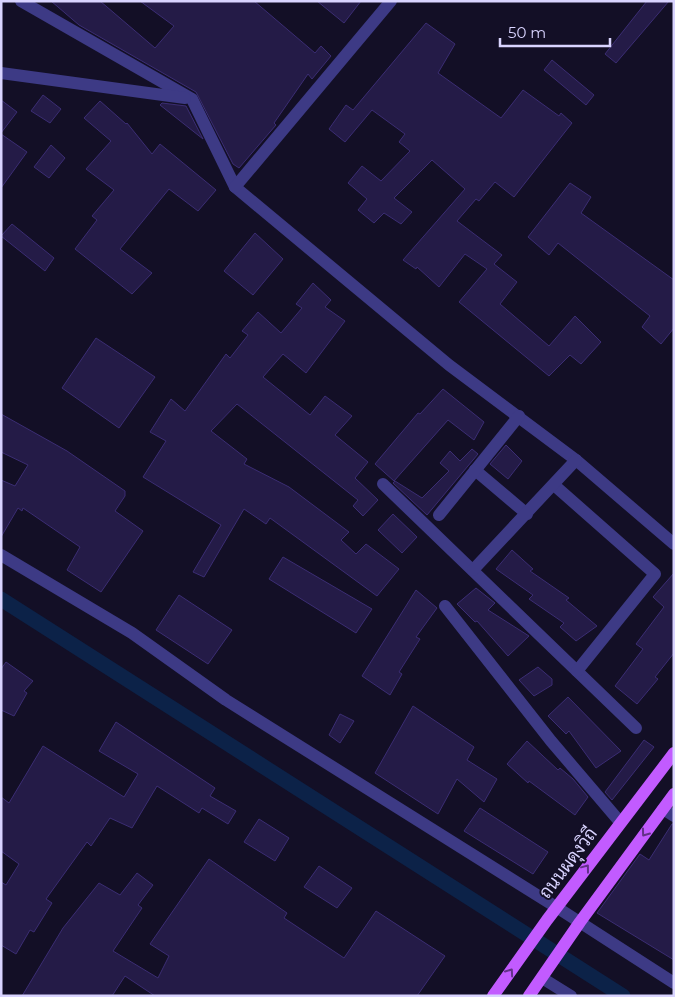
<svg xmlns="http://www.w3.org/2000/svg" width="675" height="997" viewBox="0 0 675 997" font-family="Montserrat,Sarabun,sans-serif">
<rect width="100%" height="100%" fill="#130f26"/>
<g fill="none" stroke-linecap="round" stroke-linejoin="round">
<!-- canal -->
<path stroke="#0c2248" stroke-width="15" d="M1 599 623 996"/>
</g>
<!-- building -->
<g fill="#241b47" stroke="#3b2d73">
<path d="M51 1H100L155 48 174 26 140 1H254L315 53 321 46 331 56 312 79 308 74 274 123 276 125 239 168 233 164 196 92 79 25Z"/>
<path d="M317 1H361L344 23Z"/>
<path d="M647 1H669L616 63 605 54Z"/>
<path d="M426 23 455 44 438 73 501 118 523 90 559 116 561 113 572 123 514 197 495 182 479 201 476 199 457 221 502 255 494 264 517 282 500 304 549 346 575 316 601 342 581 364 570 355 549 376 459 302 487 269 465 254 439 287 417 267 416 269 403 260 465 189 432 160 394 198 412 212 401 224 384 213 374 223 358 210 367 199 348 183 362 166 381 181 410 151 399 142 405 134 372 110 345 142 329 129 346 105 353 110Z"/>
<path d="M552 60 594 95 586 105 544 70Z"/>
<path d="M43 95 61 109 50 123 31 111Z"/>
<path d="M1 100 17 112 1 133Z"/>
<path d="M100 101 126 124 127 123 152 154 160 144 216 190 198 211 169 189 120 249 152 273 132 294 75 249 97 220 92 216 114 190 86 169 111 141 84 118Z"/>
<path d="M162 103 186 106 203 139 160 105Z"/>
<path d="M1 134 27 152 1 188Z"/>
<path d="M51 145 65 158 49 178 34 167Z"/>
<path d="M570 183 591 197 581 213 674 280V328L661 344 642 327 650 316 558 243 549 255 528 237Z"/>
<path d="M12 224 54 258 45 271 1 236Z"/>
<path d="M255 233 283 259 253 295 224 271Z"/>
<path d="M313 283 331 300 325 307 345 321 306 373 283 354 263 377 310 415 325 396 352 416 335 435 368 462 355 478 378 500 363 516 353 506 358 500 237 404 211 431 247 459 244 464 289 487 349 532 341 540 356 554 366 544 399 569 377 596 270 518 266 524 244 509 204 577 193 572 221 525 143 477 166 441 150 432 171 399 185 411 226 354 230 358 248 335 242 331 258 312 281 333 302 308 296 304Z"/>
<path d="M96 338 155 377 119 428 62 388Z"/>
<path d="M443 389 484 422 474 440 448 420 394 481 375 464 418 413 420 414Z"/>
<path d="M1 414 67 451 125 491V496L115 511 143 531 101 592 67 570 80 547 23 508 22 511 18 508 1 537V480L15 486 28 465 1 452Z"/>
<path d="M506 445 522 461 508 479 490 464Z"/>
<path d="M472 449 478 454 427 515 393 483 395 481 422 498 449 471 440 463 450 451 460 461Z"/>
<path d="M393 514 417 537 402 553 378 530Z"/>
<path d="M512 550 533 569 530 571 569 598 566 600 597 626 576 641 560 627 564 623 529 599 533 595 496 569Z"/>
<path d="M283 557 372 609 356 633 269 579Z"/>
<path d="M674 573V653L655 677 658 679 637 704 615 686 643 649 636 644 664 607 653 597Z"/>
<path d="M476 588 495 603 488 610 529 636 508 656 477 621 475 622 457 604Z"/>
<path d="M416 590 437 608 416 637 420 639 399 672 402 674 390 695 362 676Z"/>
<path d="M179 595 232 630 208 664 156 630Z"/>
<path d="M6 662 33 681 24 691 27 693 14 716 1 710V669Z"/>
<path d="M538 667 552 679V685L534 696 519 680Z"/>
<path d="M568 697 621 751 596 768 569 731 566 734 548 716Z"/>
<path d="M413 706 474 747 467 760 497 779 484 802 457 779 438 814 375 773Z"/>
<path d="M340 714 354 721 340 743 329 735Z"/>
<path d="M116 722 215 788 210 796 236 811 228 824 202 808 199 813 157 786 132 828 110 818 91 846 87 842 46 899 52 903 34 932 30 930 16 954 1 945V882L6 885 19 864 1 851V797L9 803 43 746 124 797 138 774 99 751Z"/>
<path d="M644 740 654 747 612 800 605 792Z"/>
<path d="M527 741 558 770 560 768 573 779 588 797 575 815 529 781 528 783 507 764Z"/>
<path d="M480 808 548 852 533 874 464 831Z"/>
<path d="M259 819 289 838 275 861 244 842Z"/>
<path d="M672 824H674V960L597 913 640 854 649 860Z"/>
<path d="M209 859 287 913 284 918 344 958 376 911 445 956 417 996H155L125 976 112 996H22L63 928 99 883 120 895 137 873 153 885 138 905 142 908 113 951 158 978 169 956 150 944Z"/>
<path d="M319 866 352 888 337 908 304 887Z"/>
</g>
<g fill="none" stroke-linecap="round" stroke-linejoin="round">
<!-- minor -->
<g stroke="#3d3a85" stroke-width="12">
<path d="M21 1 192 99 235 187 449 365 576 460 674 544"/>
<path d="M1 73 185 98"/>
<path d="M235 187 391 1"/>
<path d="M475 470 527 514"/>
<path d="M383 484 636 728"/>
<path d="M554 485 655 574 577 671"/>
<path d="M439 515 519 416"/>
<path d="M473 570 576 460"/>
<path d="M445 606 551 741 620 822"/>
<path d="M663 809 674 816"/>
</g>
<!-- tertiary -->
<g stroke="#3d3a85" stroke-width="12">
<path d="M1 555 132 633 226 700 564 912 674 983"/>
<path d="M542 978 571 996"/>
</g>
<!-- primary -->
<g stroke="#c25bff" stroke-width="12">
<path d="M493 996 547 920 674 753"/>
<path d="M529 996 580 922 674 794"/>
</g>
</g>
<!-- one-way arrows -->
<defs><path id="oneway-chevron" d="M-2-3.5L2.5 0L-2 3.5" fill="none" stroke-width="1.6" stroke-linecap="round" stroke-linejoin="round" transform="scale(1.25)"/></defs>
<g stroke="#623188">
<use href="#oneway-chevron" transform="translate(645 833) rotate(126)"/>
<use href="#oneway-chevron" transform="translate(586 868) rotate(-53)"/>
<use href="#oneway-chevron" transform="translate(510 972) rotate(-55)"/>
</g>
<g text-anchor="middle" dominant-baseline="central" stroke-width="4" stroke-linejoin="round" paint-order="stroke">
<!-- street labels -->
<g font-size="18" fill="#d9d4ff" stroke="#130f26">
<text transform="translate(568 863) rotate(-53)">ถนนผดุงวิถี</text>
</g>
</g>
<!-- border -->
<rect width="675" height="997" fill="none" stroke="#d9d4ff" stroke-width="5"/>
<!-- scale -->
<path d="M500 38v8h110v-8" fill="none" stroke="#d9d4ff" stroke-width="2.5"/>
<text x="508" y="38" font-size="15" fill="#d9d4ff" stroke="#130f26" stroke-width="4" paint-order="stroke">50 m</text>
</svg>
